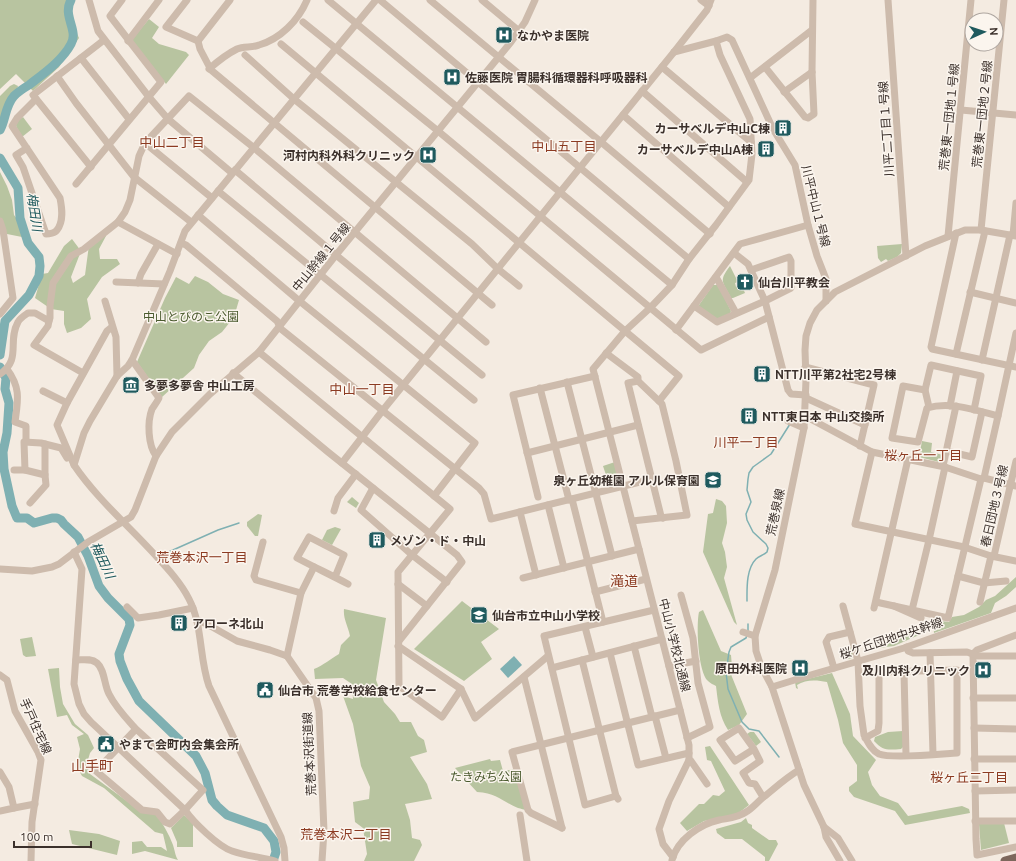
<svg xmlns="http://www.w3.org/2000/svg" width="1016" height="861" viewBox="0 0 1016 861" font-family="Ubuntu,'Noto Sans JP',sans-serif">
<rect width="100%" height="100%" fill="#f4ebe1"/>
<!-- green -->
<g fill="#b8c4a0">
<path d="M0 0H69L65 8 79 38 59 67 33 91 16 74 0 89Z"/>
<path d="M149 19 159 27 152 38 159 44 186 52 189 55 166 84 133 43V38Z"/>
<path d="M14 84 18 86 17 89 9 98 0 119V96L10 86Z"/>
<path d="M23 117 32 129 22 137 16 126 17 121Z"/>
<path d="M0 172 7 186 12 200 14 215 20 223 22 237 7 234 0 221Z"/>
<path d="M105 232 106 236 99 249 100 259H117L120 264 102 277 87 299 91 319 81 328 67 333 64 324V311L51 309 35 298 42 274 48 273 64 246 72 239 81 251 71 277 73 283 85 275 89 245Z"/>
<path d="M902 244 901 253 897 257 888 261 886 259 881 262 878 258 877 246Z"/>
<path d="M730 266 738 282 735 283 736 287 742 286 745 293 733 298H731C723 281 718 282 730 266Z"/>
<path d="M195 276 208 282 223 294 239 300 234 317 222 332 209 341 199 355 194 368 162 397 137 362 165 298 176 277 189 284Z"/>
<path d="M713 285H718L731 311 730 314 717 321 699 308V305Z"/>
<path d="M922 441 932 443 931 452 943 455 942 461 939 462 919 457Z"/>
<path d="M615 462 618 474 607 478 603 466Z"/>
<path d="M352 497 359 503 356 508 347 502Z"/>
<path d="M716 499 722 501 726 506 727 523 722 543 725 552 727 567 724 578 737 625 734 622 703 552 708 514 713 513Z"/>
<path d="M258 514 262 515 258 536H255L247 526V522Z"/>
<path d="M335 527 341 529 332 545 322 540 327 530Z"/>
<path d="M1016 577V587L1006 596 995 603 991 613 934 633 933 620 949 622 952 617 964 615 979 607 986 600 995 596Z"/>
<path d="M462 601 499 629 481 642 492 659 464 681 414 649Z"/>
<path d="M344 609 386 618 376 680 384 702 395 714 400 722H411L418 736 424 740 427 752 410 757 427 784 432 799 405 804 410 820 412 838 420 840 422 845 414 861H364L367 854 363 828 355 822 353 802 369 799 370 787 361 766 353 724 343 696 353 699 352 684 343 678 315 679 314 669C324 665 330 659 339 654L341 645 350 636C348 626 343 619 344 609Z"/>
<path d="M703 610 721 651 731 655 732 667 730 672 747 714 739 725 728 730C719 716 718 702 716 686 714 685 710 683 708 681 698 672 696 625 699 612Z"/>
<path d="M896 632 919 635 894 646 871 649 880 640Z"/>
<path d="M32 637 36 656 26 657 23 655 20 639Z"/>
<path d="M852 646 854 655 852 658 848 659 845 649Z"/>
<path d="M59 668 60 687 63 704 75 724 88 735 94 748 90 753 87 763 90 774 139 810 156 814C163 824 169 834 173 845 175 851 175 855 178 860L145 851 132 854V842L142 841 147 847H161L167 851 163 834 155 832 104 788 82 776 77 767 80 749 77 737 84 734 72 725 67 715 57 717 48 669Z"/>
<path d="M832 673 850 714 853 736 876 760 868 772 872 785 880 796 898 803 908 816 962 806 969 809 970 813 905 825 895 811 854 797 849 791V787L857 781V765L843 743 838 720 827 682C817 680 806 679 797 685L798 689 796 688 795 682Z"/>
<path d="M903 731V747L901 749C888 750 883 751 874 741L875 737 888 732Z"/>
<path d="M750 732H754L761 742 756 746 747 734Z"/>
<path d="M710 746 749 805 736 815 704 821 687 831 680 823 699 804H704L713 795 719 796 725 791 711 761 707 760 705 747Z"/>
<path d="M490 759 491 761 500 760 503 771 515 769 527 811C524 809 521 809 518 808 501 801 497 793 477 792L455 768Z"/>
<path d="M184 815 193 823V847H177V842L171 828Z"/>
<path d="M746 818 748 823 752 825V828L769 840H776L778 844 769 861H765V857L742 839H725L717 833 716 829 741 822Z"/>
<path d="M1004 823 1009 843 981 850 979 824Z"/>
<path d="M69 830 99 834 120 841 117 855 72 844Z"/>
</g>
<!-- water -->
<path fill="#7fb0b2" d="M514 656 522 665 508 678 500 669Z"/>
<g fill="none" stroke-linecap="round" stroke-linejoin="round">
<!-- stream -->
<g stroke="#7fb0b2" stroke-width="1.5">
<path d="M792 420 796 412"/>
<path d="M164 554 218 530 239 523"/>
<path d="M747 601C747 589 746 569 756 559 759 556 764 555 767 552L768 548 766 544 753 532 747 520 746 514 751 502 747 490 748 479 749 473 753 467 771 454 790 424"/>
<path d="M748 632V624"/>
<path d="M747 635 746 638 731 647 729 652 726 672 728 689 742 722 749 729 759 731 779 757"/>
</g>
<!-- river -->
<g stroke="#7fb0b2" stroke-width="9">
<path d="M0 130C6 119 5 106 14 96 18 92 24 88 29 85 43 74 62 61 71 44 79 30 62 16 71 0"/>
<path d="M0 158 18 188 20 218 28 243 39 257 40 266 39 276 29 295 5 321 0 355"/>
<path d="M0 367 6 378 5 389 9 403 7 433 3 452 4 469 12 506 17 518H27L34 523 52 518H57L61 520 64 524 78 537 88 556 99 586 108 598 129 619 130 625 119 654 120 661 127 679 139 701 196 756 205 773 212 800 217 806 227 815 264 828 274 841 276 852 273 861"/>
</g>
<!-- minor -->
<g stroke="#cdbbac" stroke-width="7">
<path d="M89 0 98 31 149 97 168 119 232 173"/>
<path d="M187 0 166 27 198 41 230 0"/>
<path d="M328 0 672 285"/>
<path d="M380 0 689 259"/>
<path d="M430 0 601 142 710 234"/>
<path d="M482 0 519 31"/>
<path d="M701 0 709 6"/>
<path d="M888 0 906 256"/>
<path d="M303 22 438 131 701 350 769 317"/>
<path d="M128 41 159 0"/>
<path d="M198 41 200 49 211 70 492 305"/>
<path d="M716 41 727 37 732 40 773 129 795 165 808 225 817 256 826 279V301"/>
<path d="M281 44 679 376 659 401"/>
<path d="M245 55 294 99 472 244 498 269 519 286"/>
<path d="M81 58 129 119"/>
<path d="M662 67 751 142"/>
<path d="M765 67 805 117 808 118 814 114 812 72 813 0"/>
<path d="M209 69C218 61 227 54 237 49 244 46 252 48 259 45 280 39 298 21 307 0"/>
<path d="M57 76 76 103 134 177 191 222"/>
<path d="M750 78 812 30"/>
<path d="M642 91 747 182"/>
<path d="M784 92 812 72"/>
<path d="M961 110 1016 115"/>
<path d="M623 115 729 207"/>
<path d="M145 143 212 198"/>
<path d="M27 148 16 155 23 167 46 234C49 234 55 233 57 230 64 221 62 208 60 198L12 126 17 118 36 99"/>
<path d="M91 167 33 95 104 40"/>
<path d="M235 170 336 255 482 375"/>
<path d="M76 184 161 82 110 16 122 0"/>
<path d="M218 191 474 400"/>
<path d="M198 215 297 299 475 443 434 496"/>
<path d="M0 221 3 230 13 298 0 314"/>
<path d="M118 222 177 254"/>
<path d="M981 230 1004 0"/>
<path d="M956 233 931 347 932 349 1016 367"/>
<path d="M1013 235 1016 203"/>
<path d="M948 236 971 0"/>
<path d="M181 243 186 245 277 321 281 329 479 488 484 494 491 519 652 479"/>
<path d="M734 253 748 264 765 301 788 390 791 394 806 395"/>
<path d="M716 277 736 313"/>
<path d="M116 282 164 284"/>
<path d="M138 283 141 274 158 244"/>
<path d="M970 292 1016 303"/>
<path d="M105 301 116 337 117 376"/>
<path d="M694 306 717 322 765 301 791 288V261L789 257 751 270"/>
<path d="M49 321 48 326 34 345 83 373"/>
<path d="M676 330 740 244 808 225"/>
<path d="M259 352 450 509 398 572 399 686 442 717 461 689"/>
<path d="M606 353 638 377V381L662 404 676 461 687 515 632 521"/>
<path d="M956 354 985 231"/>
<path d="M132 360 159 398C157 402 154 406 152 409 147 422 148 445 156 456"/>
<path d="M982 360 1010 235"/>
<path d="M805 367 874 385 860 446"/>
<path d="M7 369C21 388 18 400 15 422L26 426V441"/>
<path d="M233 373 328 452 457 555 462 562 399 641"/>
<path d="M0 374C22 359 7 342 18 322 20 318 25 315 28 313H35L49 321 50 318V306L53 283 71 256 84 249 118 222 125 212 130 200 139 156 145 143 189 96 253 147 486 342"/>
<path d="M638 381 628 383 661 516 663 518"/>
<path d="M567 382 612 556"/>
<path d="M540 388 569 500"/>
<path d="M925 390 931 365 981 376 974 410"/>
<path d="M43 391 67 403"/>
<path d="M806 398 865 425"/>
<path d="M950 406 957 371"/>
<path d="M929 407 925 390 903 386 892 438 918 442 927 408C950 401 975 410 998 416L1016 333"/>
<path d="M805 416 872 452 945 467 981 479 984 478 1016 486"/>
<path d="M788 421 804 428"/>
<path d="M947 451 972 457 982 412"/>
<path d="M872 452 855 524 964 547 991 556 1016 561"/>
<path d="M527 453 638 425"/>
<path d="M342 463 383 410 674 52 707 10 711 0"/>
<path d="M74 465 57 425 67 403 107 331 112 327"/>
<path d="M943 466 956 406"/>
<path d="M14 470H25L45 475"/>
<path d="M25 470 24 442 41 443 61 448 67 458"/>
<path d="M984 478 998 416"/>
<path d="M373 488 361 510 412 555 447 582"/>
<path d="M538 497 513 395 595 376"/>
<path d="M572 499 603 622"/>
<path d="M30 503 46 485 45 475V444"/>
<path d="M548 505 564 568"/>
<path d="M334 511 338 498 356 474"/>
<path d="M520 512 536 575"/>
<path d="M263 542 254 576 256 580 301 593"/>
<path d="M639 549 593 369 625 331 650 308 672 285 689 259 716 225 749 180 752 154 750 119 720 55 716 41 674 52"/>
<path d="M74 552 82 569 74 684 79 704 84 714 91 722 185 810C193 822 219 847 232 851 246 856 261 857 275 861"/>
<path d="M994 556 1016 461"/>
<path d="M0 569 32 571 52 567 59 564 88 542 131 517 135 510 156 456 172 432 210 394 259 352 336 255 511 42 525 22 535 0"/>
<path d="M958 576 984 583 1006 581"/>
<path d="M335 577 344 555 309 537 297 558C314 567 331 575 348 584"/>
<path d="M523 578 639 549 689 745V760L669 801 659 829 663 844 673 857"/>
<path d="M398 584 427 606"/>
<path d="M595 592 646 579"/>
<path d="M681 595 693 638 698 683 710 727 687 738"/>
<path d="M876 602 894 606 921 618"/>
<path d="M980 602 991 556"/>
<path d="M843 606 858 661 860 706 864 735C868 742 871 750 879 754 892 759 941 754 957 753V670L879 672V723L878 731 865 738"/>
<path d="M894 606 948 618 981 479"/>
<path d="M127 607 138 618 159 615 193 608"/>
<path d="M874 608 908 459"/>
<path d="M912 610 929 540 945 467"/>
<path d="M197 621H200L207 624 237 641 270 650 287 656 316 698 319 711 324 831 322 861"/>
<path d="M585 627 593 657"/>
<path d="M743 632 755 636"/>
<path d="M1016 635 977 650 973 654 976 839 977 855 1016 847"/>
<path d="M398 646 461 689 475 718 548 656"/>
<path d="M634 646 652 717"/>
<path d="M907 647 908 651 913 653 967 652 978 656H1016"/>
<path d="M610 653 638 765 689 753"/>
<path d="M930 653 933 754"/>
<path d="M287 656 301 593 314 567"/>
<path d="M76 660C83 660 91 658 97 663 105 670 104 685 109 694 116 708 126 718 136 729L96 771 142 810 157 812 165 822 170 824 185 810 203 790 136 729"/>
<path d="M582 660 616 796 618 799"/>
<path d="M669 666 696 661"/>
<path d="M552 668 662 639"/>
<path d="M834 668 826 642 829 637 850 632"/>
<path d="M904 672 906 755"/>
<path d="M0 675 7 680 15 711 38 752 41 760 32 822 31 861"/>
<path d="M524 677 562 828"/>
<path d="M772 687 814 674 904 648 1016 608"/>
<path d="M973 698H1016"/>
<path d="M655 716 666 758"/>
<path d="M974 728 1016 729"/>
<path d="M754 749 735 761 720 740 739 728 754 749 760 761 743 773 749 783 755 784 763 797"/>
<path d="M974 759H1016"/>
<path d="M689 760 691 761 707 784"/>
<path d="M0 772 9 787 14 808 0 811"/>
<path d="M975 791 1016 790"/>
<path d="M616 796 585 805 544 636 654 610"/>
<path d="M14 808 35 804"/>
<path d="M520 815 527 861"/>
<path d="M975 821H1016"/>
<path d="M824 827 838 838 852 861"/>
<path d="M562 828 531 813 528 810 512 752 680 710"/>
<path d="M672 860C677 840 700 824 719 820 729 818 737 818 746 812 753 808 758 801 765 796 776 787 787 777 799 770"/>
<path d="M285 861 284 848 281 837 209 686C199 658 203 626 189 599 181 583 168 569 156 556 129 526 97 499 74 465L84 433 90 421 117 376 128 366 132 360 170 271 185 231 376 0"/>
<path d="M840 861 826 837 824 827 804 785 772 687 761 666 756 651 755 636 775 570 804 428 806 380 805 350 806 336 810 323 817 310 835 292 925 246 965 230H981L1016 236"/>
</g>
<!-- major -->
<path stroke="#7d675c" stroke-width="9" d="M1005 861 1016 858"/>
</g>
<!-- icons -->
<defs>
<symbol id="hospital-square" viewBox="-11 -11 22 22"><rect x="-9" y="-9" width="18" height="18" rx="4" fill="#1f5a5e" stroke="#fbf5ee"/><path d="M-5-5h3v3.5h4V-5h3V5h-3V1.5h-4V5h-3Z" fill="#fff"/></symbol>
<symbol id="building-square" viewBox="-11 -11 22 22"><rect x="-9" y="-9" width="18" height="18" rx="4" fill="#1f5a5e" stroke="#fbf5ee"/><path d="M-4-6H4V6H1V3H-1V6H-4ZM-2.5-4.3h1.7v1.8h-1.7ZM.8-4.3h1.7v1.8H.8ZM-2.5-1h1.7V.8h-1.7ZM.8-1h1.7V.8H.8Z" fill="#fff"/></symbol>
<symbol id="church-square" viewBox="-11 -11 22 22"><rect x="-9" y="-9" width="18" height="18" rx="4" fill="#1f5a5e" stroke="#fbf5ee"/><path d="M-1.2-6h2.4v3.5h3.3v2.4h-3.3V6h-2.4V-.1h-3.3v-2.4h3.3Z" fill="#fff"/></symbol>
<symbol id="museum-square" viewBox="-11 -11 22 22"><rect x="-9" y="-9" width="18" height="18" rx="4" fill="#1f5a5e" stroke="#fbf5ee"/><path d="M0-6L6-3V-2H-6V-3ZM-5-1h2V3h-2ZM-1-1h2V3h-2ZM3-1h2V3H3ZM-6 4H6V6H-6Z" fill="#fff"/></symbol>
<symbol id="school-square" viewBox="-11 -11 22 22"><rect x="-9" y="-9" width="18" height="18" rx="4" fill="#1f5a5e" stroke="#fbf5ee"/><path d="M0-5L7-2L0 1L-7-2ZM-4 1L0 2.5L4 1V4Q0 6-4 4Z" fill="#fff"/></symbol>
<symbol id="civic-square" viewBox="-11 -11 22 22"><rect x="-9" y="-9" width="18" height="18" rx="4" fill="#1f5a5e" stroke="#fbf5ee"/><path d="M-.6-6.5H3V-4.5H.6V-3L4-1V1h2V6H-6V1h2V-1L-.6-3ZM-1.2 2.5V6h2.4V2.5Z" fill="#fff"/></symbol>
</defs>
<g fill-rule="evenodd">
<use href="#hospital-square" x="494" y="25" width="20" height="20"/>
<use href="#hospital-square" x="442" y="67" width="20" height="20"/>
<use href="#building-square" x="773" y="118" width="20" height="20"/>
<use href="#building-square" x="756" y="139" width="20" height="20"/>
<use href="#hospital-square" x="418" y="145" width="20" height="20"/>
<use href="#church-square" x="735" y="272" width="20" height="20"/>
<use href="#building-square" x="752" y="364" width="20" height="20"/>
<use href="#museum-square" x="121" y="375" width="20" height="20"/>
<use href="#building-square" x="739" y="406" width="20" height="20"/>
<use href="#school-square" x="703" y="470" width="20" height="20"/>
<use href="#building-square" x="367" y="530" width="20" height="20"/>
<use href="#school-square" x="469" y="605" width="20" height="20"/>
<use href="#building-square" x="169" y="613" width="20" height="20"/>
<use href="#hospital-square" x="790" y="658" width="20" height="20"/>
<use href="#hospital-square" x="973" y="660" width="20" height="20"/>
<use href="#civic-square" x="255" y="680" width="20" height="20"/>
<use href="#civic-square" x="96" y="734" width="20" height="20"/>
</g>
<g text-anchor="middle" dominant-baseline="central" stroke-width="3" stroke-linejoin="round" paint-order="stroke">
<!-- poi labels -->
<g font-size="12" font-weight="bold" fill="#3b302b" stroke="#fbf5ee" text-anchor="start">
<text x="517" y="35">なかやま医院</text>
<text x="465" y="77">佐藤医院 胃腸科循環器科呼吸器科</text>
<text x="770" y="128" text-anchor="end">カーサベルデ中山C棟</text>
<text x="753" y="149" text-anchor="end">カーサベルデ中山A棟</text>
<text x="415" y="155" text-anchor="end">河村内科外科クリニック</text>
<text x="758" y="282">仙台川平教会</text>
<text x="775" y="374">NTT川平第2社宅2号棟</text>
<text x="144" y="385">多夢多夢舎 中山工房</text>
<text x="762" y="416">NTT東日本 中山交換所</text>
<text x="700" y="480" text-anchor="end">泉ヶ丘幼稚園 アルル保育園</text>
<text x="390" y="540">メゾン・ド・中山</text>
<text x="492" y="615">仙台市立中山小学校</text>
<text x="192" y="623">アローネ北山</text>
<text x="787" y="668" text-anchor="end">原田外科医院</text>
<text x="970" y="670" text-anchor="end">及川内科クリニック</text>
<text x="278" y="690">仙台市 荒巻学校給食センター</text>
<text x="119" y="744">やまて会町内会集会所</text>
</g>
<!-- street labels -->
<g font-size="12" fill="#3b302b" stroke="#fbf5ee">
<text transform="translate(982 114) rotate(-84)">荒巻東一団地２号線</text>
<text transform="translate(949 117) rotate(-84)">荒巻東一団地１号線</text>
<text transform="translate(886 129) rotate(-94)">川平二丁目１号線</text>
<text transform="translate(816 206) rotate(76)">川平中山１号線</text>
<text transform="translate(321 257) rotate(-51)">中山幹線１号線</text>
<text transform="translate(994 506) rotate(-77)">春日団地３号線</text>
<text transform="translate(775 512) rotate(-78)">荒巻泉線</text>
<text transform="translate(891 638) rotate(-18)">桜ケ丘団地中央幹線</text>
<text transform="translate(675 645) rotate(76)">中山小学校北通線</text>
<text transform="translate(36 726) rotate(66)">手戸住宅線</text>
<text transform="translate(309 754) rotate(-93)">荒巻本沢街道線</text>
</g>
<!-- park labels -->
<g font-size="12" fill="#4a5a2e" stroke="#fbf5ee">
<text x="191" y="316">中山とびのこ公園</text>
<text x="486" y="776">たきみち公園</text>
</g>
<!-- neighbourhood labels -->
<g font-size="13" fill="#8c3b22" stroke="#fbf5ee">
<text x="172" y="142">中山二丁目</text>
<text x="564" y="146">中山五丁目</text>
<text x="362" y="389">中山一丁目</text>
<text x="746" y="442">川平一丁目</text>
<text x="923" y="455">桜ヶ丘一丁目</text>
<text x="202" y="557">荒巻本沢一丁目</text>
<text x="969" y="777">桜ヶ丘二丁目</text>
<text x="346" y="834">荒巻本沢二丁目</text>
</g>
<!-- water labels -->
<g font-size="13" font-style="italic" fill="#1f5a5e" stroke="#fbf5ee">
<text transform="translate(35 212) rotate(81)">梅田川</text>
<text transform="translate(103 560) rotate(65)">梅田川</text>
</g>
<!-- quarter labels -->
<g font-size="14" fill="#8c3b22" stroke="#fbf5ee">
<text x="624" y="581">滝道</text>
<text x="92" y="766">山手町</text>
</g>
</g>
<!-- north arrow -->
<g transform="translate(984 32) rotate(87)"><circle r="19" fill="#fbf5ee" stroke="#aea6a0"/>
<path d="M0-3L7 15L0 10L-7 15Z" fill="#1f5a5e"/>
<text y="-6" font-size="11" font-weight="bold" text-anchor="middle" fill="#3b302b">N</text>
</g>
<!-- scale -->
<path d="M14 841v6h77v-6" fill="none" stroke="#3b302b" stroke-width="2"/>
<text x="20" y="841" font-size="12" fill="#3b302b" stroke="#fbf5ee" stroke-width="3" paint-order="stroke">100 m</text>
</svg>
